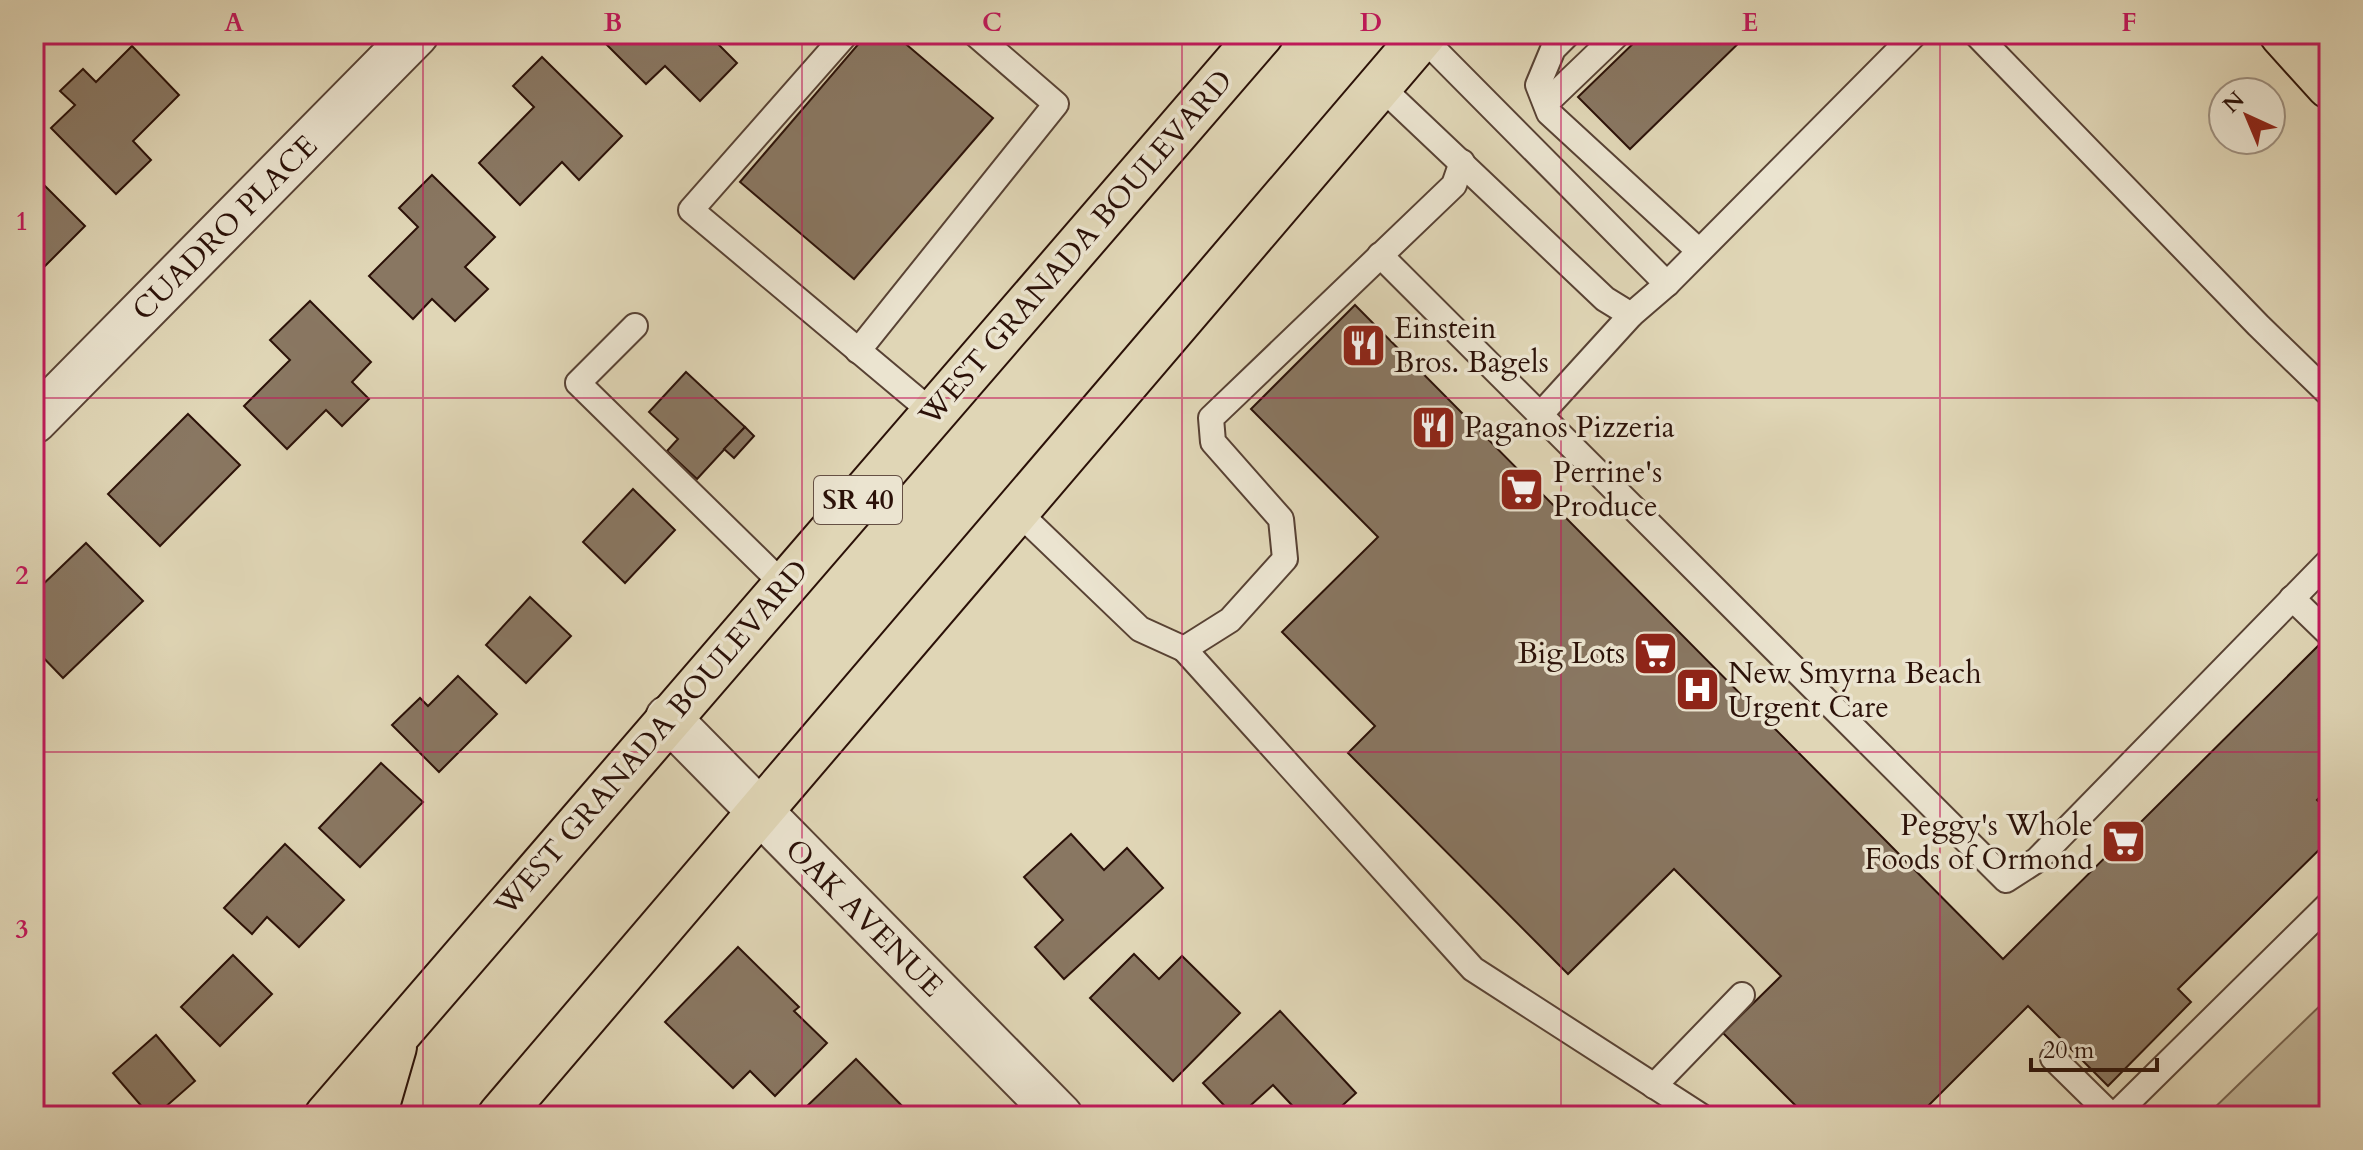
<svg xmlns="http://www.w3.org/2000/svg" width="2363" height="1150" viewBox="0 0 2363 1150" font-family="Cardo,serif">
<rect width="100%" height="100%" fill="#e0d6b6"/>
<filter id="stains"><feTurbulence type="fractalNoise" baseFrequency=".0025" numOctaves="4"/><feColorMatrix values="0 0 0 0 .2 0 0 0 0 .09 0 0 0 0 .02 0 0 0 .5 -.17"/></filter>
<radialGradient id="worn" r=".72"><stop offset=".6" stop-color="#630" stop-opacity="0"/><stop offset="1" stop-color="#630" stop-opacity=".3"/></radialGradient>
<!-- green -->
<path fill="#c1b598" stroke="#766350" stroke-width="2" d="M2329 997V1116H2206Z"/>
<!-- building -->
<g fill="#897762" stroke="#2b1108" stroke-width="2">
<path d="M596 34H730L719 45 737 63 700 101 665 66 646 84Z"/>
<path d="M867 34H894L993 118 854 279 740 182Z"/>
<path d="M1643 34H1748L1630 149 1578 97Z"/>
<path d="M132 46 179 95 133 141 151 160 116 194 51 128 75 105 60 91 83 69 96 82Z"/>
<path d="M542 57 622 136 579 180 562 162 520 205 479 163 534 107 513 86Z"/>
<path d="M34 175 85 226 43 268 34 259Z"/>
<path d="M432 175 495 237 465 267 488 289 455 321 432 299 413 319 369 276 418 227 399 208Z"/>
<path d="M310 301 371 362 352 382 369 399 342 426 326 410 287 449 244 406 290 360 270 340Z"/>
<path d="M1355 305 2003 959 2322 642 2329 649V787L2317 800 2329 812V840L2178 989 2191 1002 2108 1086 2028 1006 1918 1116H1806L1723 1033 1781 976 1674 869 1568 974 1348 753 1375 726 1282 632 1378 537 1251 409Z"/>
<path d="M686 372 745 427 697 479 667 451 678 439 649 412Z"/>
<path d="M188 414 240 465 160 546 108 494Z"/>
<path d="M745 427 754 436 734 458 724 449Z"/>
<path d="M633 489 675 530 625 583 583 542Z"/>
<path d="M86 543 143 601 63 678 34 648V618L39 613 34 608V593Z"/>
<path d="M530 597 571 636 526 683 486 645Z"/>
<path d="M458 676 497 714 439 772 392 725 420 698 428 706Z"/>
<path d="M381 763 423 802 360 867 319 828Z"/>
<path d="M1071 834 1104 870 1127 848 1163 888 1064 979 1035 947 1063 920 1024 877Z"/>
<path d="M285 844 344 900 299 947 267 917 252 934 224 908Z"/>
<path d="M738 947 799 1007 794 1011 827 1043 775 1096 750 1071 733 1088 665 1022Z"/>
<path d="M1134 954 1159 979 1182 956 1240 1013 1173 1081 1090 998Z"/>
<path d="M233 955 272 994 220 1046 181 1007Z"/>
<path d="M1280 1011 1356 1093 1331 1116H1302L1273 1085 1239 1116H1234L1203 1083Z"/>
<path d="M156 1035 195 1081 155 1116H150L113 1073Z"/>
<path d="M856 1059 912 1116H811L804 1109Z"/>
</g>
<g fill="none" stroke-linecap="round" stroke-linejoin="round">
<defs>
<g id="service">
<path d="M846 34 691 210 933 413"/>
<path d="M1568 34 1553 49 1538 85 1549 113 1699 251"/>
<path d="M1976 34 2258 325 2329 394"/>
<path d="M1422 37 1667 284"/>
<path d="M1380 86 1605 299 1631 315 1667 284 1915 34"/>
<path d="M1546 103 1618 34"/>
<path d="M1380 255 2006 880 2037 860 2329 561"/>
<path d="M635 326 578 383 784 585"/>
<path d="M858 351 1056 104 975 34"/>
<path d="M1540 415 1631 315"/>
<path d="M1017 511 1140 629 1184 649 1230 620 1285 559 1281 519 1213 442 1211 418 1454 185 1462 162"/>
<path d="M2292 598 2329 634"/>
<path d="M1184 649 1473 969 1701 1116"/>
<path d="M2053 1058 2112 1116"/>
<path d="M1654 1086 1742 995"/>
<path d="M2114 1116 2329 904"/>
</g>
<g id="minor">
<path d="M34 421 416 34"/>
<path d="M668 718 1060 1116"/>
</g>
<g id="primary">
<path d="M2282 34 2329 86"/>
<path d="M327 1116 1261 34"/>
<path d="M374 1116 394 1047"/>
<path d="M500 1116 1424 34"/>
</g>
</defs>
<!-- service casing -->
<use href="#service" stroke="#584234" stroke-width="28"/>
<!-- minor casing -->
<use href="#minor" stroke="#584234" stroke-width="48"/>
<!-- primary casing -->
<use href="#primary" stroke="#2b1108" stroke-width="48"/>
<!-- service -->
<use href="#service" stroke="#ebe4d0" stroke-width="24"/>
<!-- minor -->
<use href="#minor" stroke="#ebe4d0" stroke-width="44"/>
<!-- primary -->
<use href="#primary" stroke="#e0d6b6" stroke-width="44"/>
</g>
<!-- grid -->
<path fill="none" stroke="#c2185b" stroke-width="2" stroke-opacity="0.55" d="M423 34V1116M802 34V1116M1182 34V1116M1561 34V1116M1940 34V1116M34 398H2329M34 752H2329"/>
<!-- icons -->
<defs>
<symbol id="restaurant-square" viewBox="-11 -11 22 22"><rect x="-9" y="-9" width="18" height="18" rx="4" fill="#8f2418" stroke="#ebe4d0"/><path d="M-5-6h1v4h1v-4h1v4h1v-4h1v5L-1.5 .5V6h-2V.5L-5-1ZM5-6V6H3V1.5H1.5Q1.5-4 5-6Z" fill="#fff"/></symbol>
<symbol id="supermarket-square" viewBox="-11 -11 22 22"><rect x="-9" y="-9" width="18" height="18" rx="4" fill="#8f2418" stroke="#ebe4d0"/><path d="M-6-5.5h2.5l.6 2H6L4.5 2H-2.5L-4.4-4H-6ZM-1.5 3.2a1.3 1.3 0 1 0 .1 0ZM3 3.2a1.3 1.3 0 1 0 .1 0Z" fill="#fff"/></symbol>
<symbol id="hospital-square" viewBox="-11 -11 22 22"><rect x="-9" y="-9" width="18" height="18" rx="4" fill="#8f2418" stroke="#ebe4d0"/><path d="M-5-5h3v3.5h4V-5h3V5h-3V1.5h-4V5h-3Z" fill="#fff"/></symbol>
</defs>
<g fill-rule="evenodd">
<use href="#restaurant-square" x="1338" y="320" width="51" height="51"/>
<use href="#restaurant-square" x="1408" y="402" width="51" height="51"/>
<use href="#supermarket-square" x="1496" y="464" width="51" height="51"/>
<use href="#supermarket-square" x="1630" y="628" width="51" height="51"/>
<use href="#hospital-square" x="1672" y="664" width="51" height="51"/>
<use href="#supermarket-square" x="2098" y="816" width="51" height="51"/>
</g>
<g text-anchor="middle" dominant-baseline="central" stroke-width="7" stroke-linejoin="round" paint-order="stroke">
<!-- shield labels -->
<rect fill="#ebe4d0" stroke="#655044" stroke-width="2" x="814" y="476" width="88" height="48" rx="6"/>
<g font-size="28" font-weight="bold" fill="#2b1108">
<text x="858" y="500">SR 40</text>
</g>
<!-- street labels -->
<g font-size="30" fill="#2b1108" stroke="#ebe4d0">
<text transform="translate(225 228) rotate(-45)">CUADRO PLACE</text>
<text transform="translate(1076 248) rotate(-49)">WEST GRANADA BOULEVARD</text>
<text transform="translate(652 738) rotate(-49)">WEST GRANADA BOULEVARD</text>
<text transform="translate(864 918) rotate(45)">OAK AVENUE</text>
</g>
<!-- poi labels -->
<g font-size="30" fill="#2b1108" stroke="#ebe4d0" text-anchor="start">
<text x="1394" y="328">Einstein<tspan x="1394" dy="34">Bros. Bagels</tspan></text>
<text x="1464" y="427">Paganos Pizzeria</text>
<text x="1553" y="472">Perrine's<tspan x="1553" dy="34">Produce</tspan></text>
<text x="1625" y="653" text-anchor="end">Big Lots</text>
<text x="1728" y="673">New Smyrna Beach<tspan x="1728" dy="34">Urgent Care</tspan></text>
<text x="2093" y="825" text-anchor="end">Peggy's Whole<tspan x="2093" dy="34">Foods of Ormond</tspan></text>
</g>
</g>
<!-- margin -->
<rect width="2363" height="1150" fill="none" stroke="#e0d6b6" stroke-width="88"/>
<!-- north arrow -->
<g transform="translate(2247 116) rotate(316)"><circle r="38" fill="#ebe4d0" stroke="#9e9080" stroke-width="2"/>
<path d="M0-6L14 30L0 20L-14 30Z" fill="#8f2418"/>
<text y="-12" font-size="22" font-weight="bold" text-anchor="middle" fill="#2b1108">N</text>
</g>
<!-- scale -->
<path d="M2031 1058v12h126v-12" fill="none" stroke="#2b1108" stroke-width="4"/>
<text x="2043" y="1058" font-size="24" fill="#2b1108" stroke="#ebe4d0" stroke-width="6" paint-order="stroke">20 m</text>
<rect x="44" y="44" width="2275" height="1062" fill="none" stroke="#c2185b" stroke-width="3"/>
<g font-size="26" text-anchor="middle" font-weight="bold" fill="#c2185b">
<text x="234" y="31">A</text>
<text x="613" y="31">B</text>
<text x="992" y="31">C</text>
<text x="1371" y="31">D</text>
<text x="1750" y="31">E</text>
<text x="2129" y="31">F</text>
<text x="22" y="230">1</text>
<text x="22" y="584">2</text>
<text x="22" y="938">3</text>
</g>
<rect width="100%" height="100%" filter="url(#stains)"/>
<rect width="100%" height="100%" fill="url(#worn)"/>
</svg>
